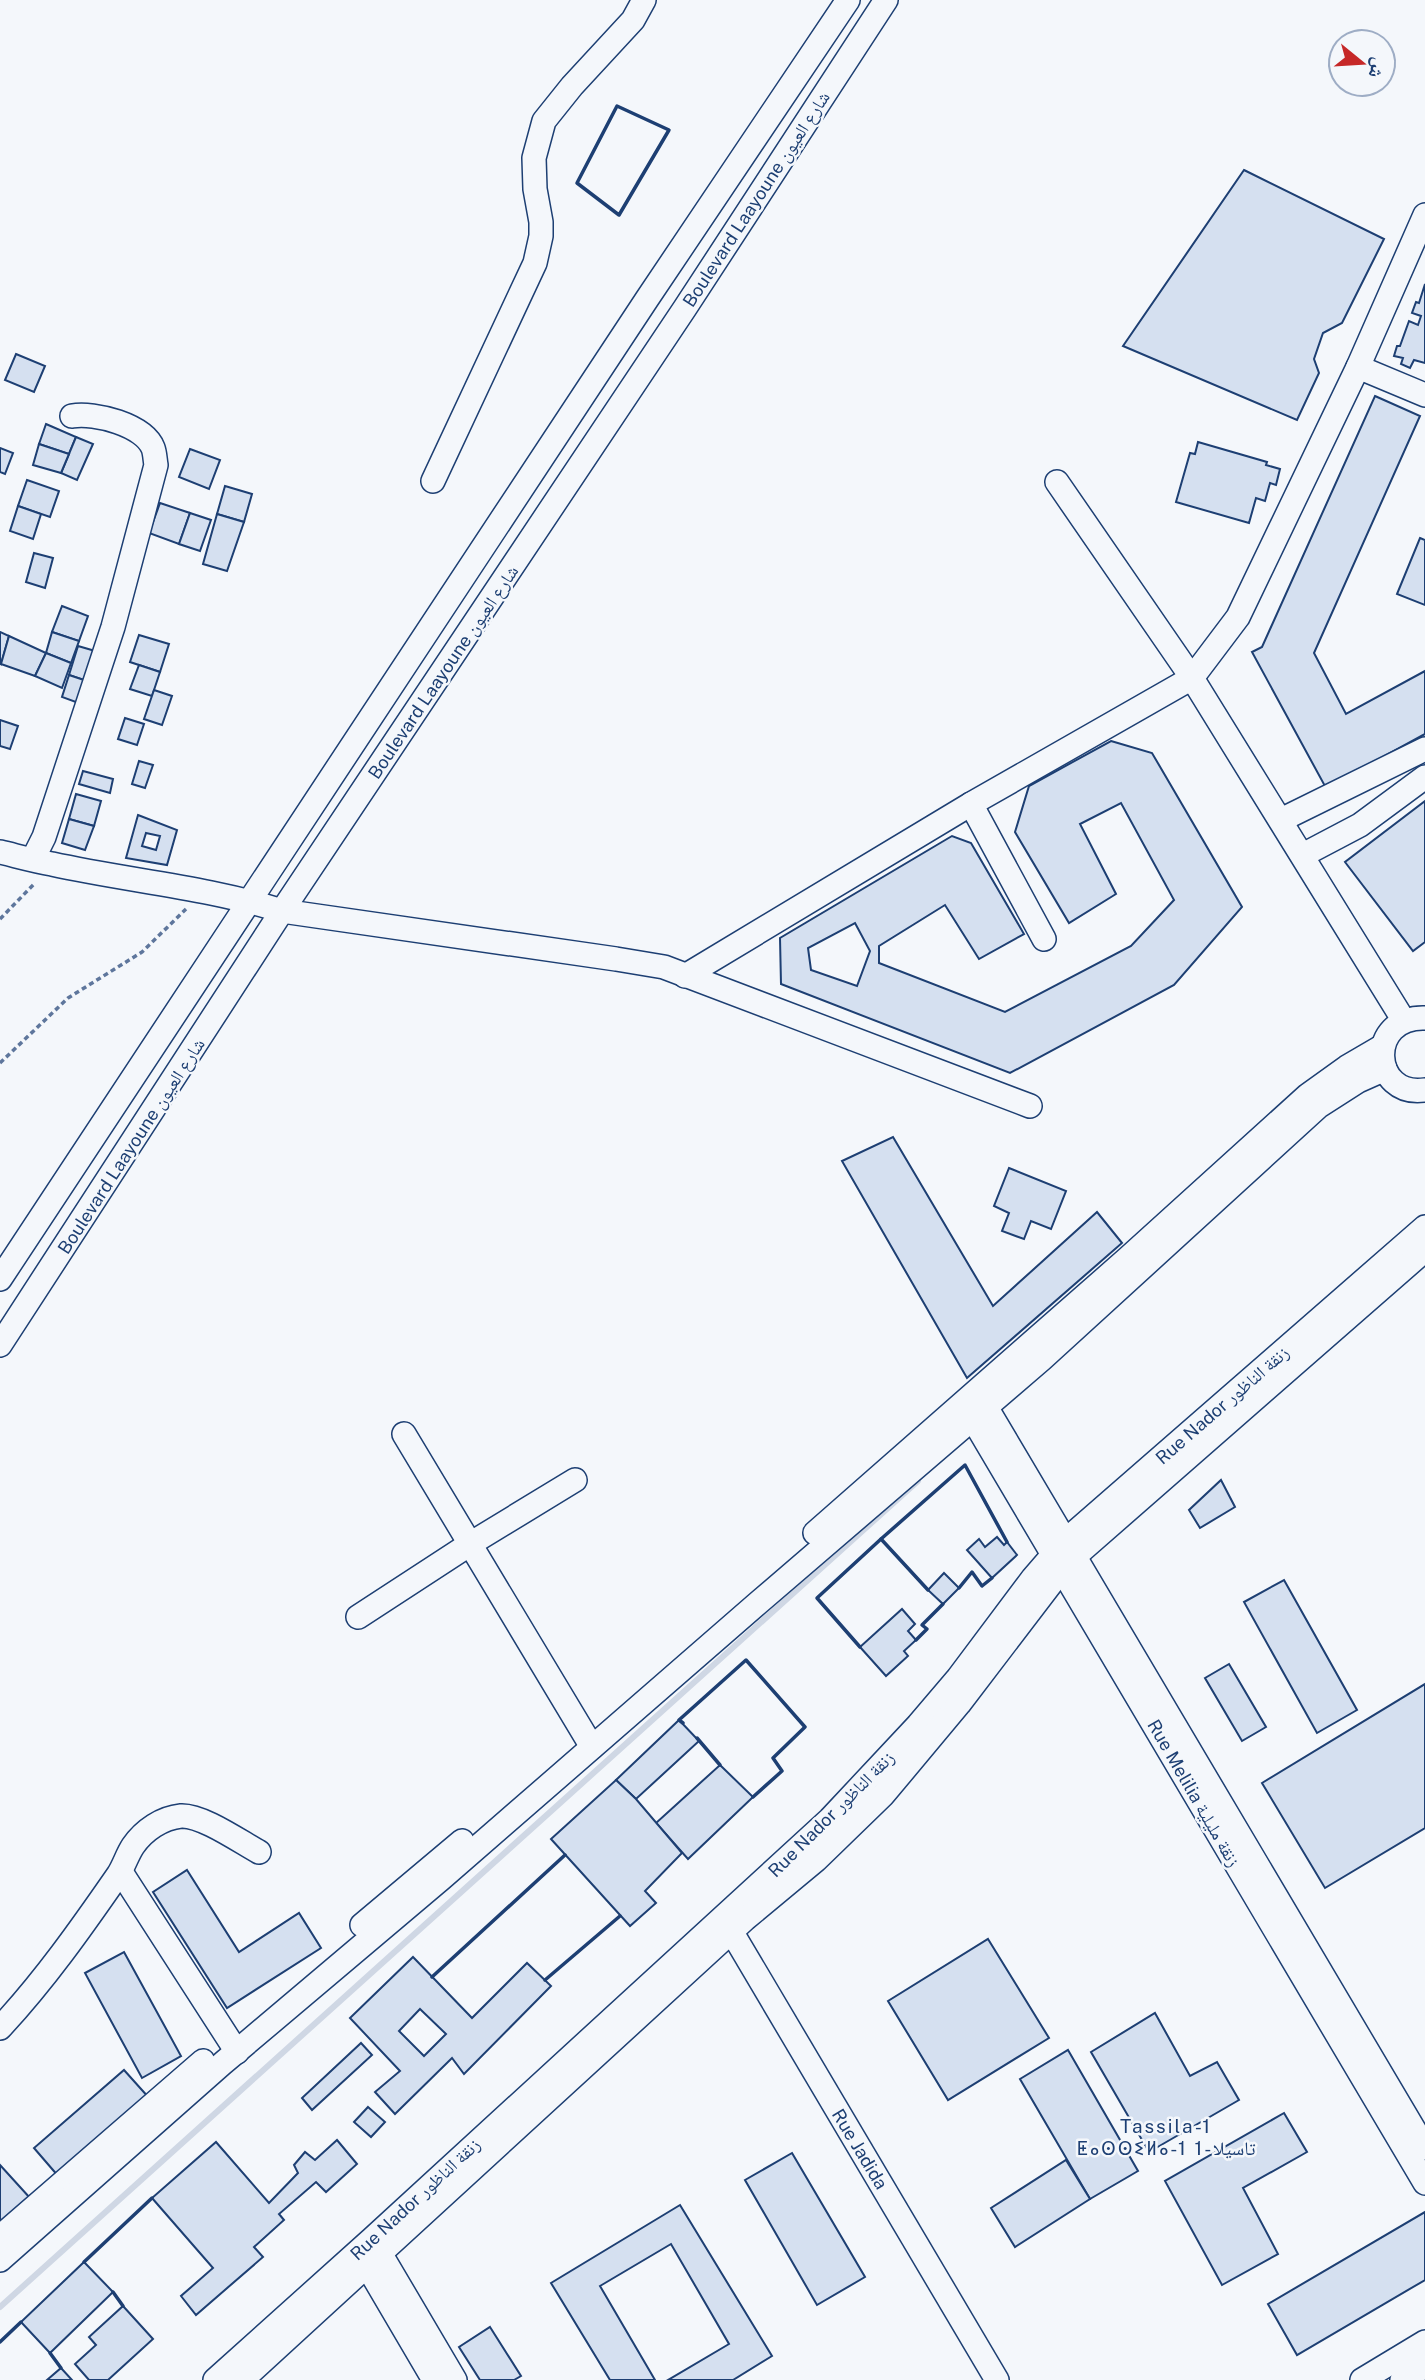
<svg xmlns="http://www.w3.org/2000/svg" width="1425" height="2380" viewBox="0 0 1425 2380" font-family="'Public Sans','Noto Naskh Arabic','Noto Sans Tifinagh',sans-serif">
<rect width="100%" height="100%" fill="#f4f7fb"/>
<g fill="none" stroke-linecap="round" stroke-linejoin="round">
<!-- stream -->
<path stroke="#cfd7e4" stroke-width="6" d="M0 2307 918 1481"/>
</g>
<!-- building -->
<g fill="#d5e0f0" stroke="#1d3f73" stroke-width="2" fill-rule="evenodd">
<path d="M1244 170 1384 239 1342 323 1323 333 1314 359 1319 373 1297 420 1123 346Z"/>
<path d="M1425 284V363L1414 360 1410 368 1401 364 1403 358 1394 356 1397 346H1400L1409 321 1418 325 1421 316 1412 313 1416 302 1419 303Z"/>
<path d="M16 354 45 366 34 392 5 380Z"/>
<path d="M1375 396 1420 416 1314 653 1346 714 1425 671V734L1326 788 1252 652 1262 647Z"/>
<path d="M46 424 76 437 69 454 39 444Z"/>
<path d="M76 437 93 444 77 480 61 473Z"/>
<path d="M1198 442 1267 462 1266 465 1280 469 1276 485 1270 483 1265 501 1256 498 1249 523 1176 502 1190 453 1195 454Z"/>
<path d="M39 444 69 454 61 473 33 465Z"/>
<path d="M0 448 13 453 5 474 0 472Z"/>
<path d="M190 449 220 460 209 489 179 477Z"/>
<path d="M27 480 59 491 50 517 18 506Z"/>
<path d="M225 486 252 494 244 522 217 514Z"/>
<path d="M160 503 190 513 179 544 149 533Z"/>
<path d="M18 506 41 514 33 539 10 531Z"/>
<path d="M190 513 211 520 200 551 179 544Z"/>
<path d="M217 514 244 522 227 571 203 564Z"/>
<path d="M1420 538 1425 540V605L1397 594Z"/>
<path d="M34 553 53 558 45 588 26 582Z"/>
<path d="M62 606 88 616 79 641 52 632Z"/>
<path d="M0 632 9 636 1 664 0 663Z"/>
<path d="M52 632 79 641 71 663 46 653Z"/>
<path d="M139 635 169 644 160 672 130 662Z"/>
<path d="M9 636 46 653 35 676 1 664Z"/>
<path d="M78 646 102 653 93 683 69 675Z"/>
<path d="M46 653 71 663 62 688 35 676Z"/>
<path d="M139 665 160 672 152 696 130 689Z"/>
<path d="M69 675 93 683 84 705 62 697Z"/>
<path d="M154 690 172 696 162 725 144 719Z"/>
<path d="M125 718 144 724 137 745 118 739Z"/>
<path d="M0 720 18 726 10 749 0 746Z"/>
<path d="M1111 741 1152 753 1242 907 1174 985 1010 1073 781 984 780 938 952 836 971 843 1024 934 979 959 945 905 879 946V963L1005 1012 1131 946 1174 900 1121 803 1080 824 1116 894 1069 923 1015 832 1029 786ZM855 923 870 951 857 986 811 970 808 948Z"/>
<path d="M139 761 153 765 145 788 132 784Z"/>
<path d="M83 771 113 779 110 793 79 784Z"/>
<path d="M76 794 101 801 94 826 69 819Z"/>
<path d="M1425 801V942L1413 951 1345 862Z"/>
<path d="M138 815 177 830 167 865 126 858ZM146 833 160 836 156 850 142 846Z"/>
<path d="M69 819 94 826 85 850 62 843Z"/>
<path d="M893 1137 993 1306 1097 1212 1122 1243 967 1378 842 1161Z"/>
<path d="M1009 1168 1066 1191 1051 1229 1031 1221 1024 1239 1002 1231 1009 1213 994 1206Z"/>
<path d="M1221 1480 1235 1507 1200 1528 1189 1510Z"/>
<path d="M997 1537 1004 1545 1007 1542 1017 1555 992 1578 967 1550 979 1539 985 1547Z"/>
<path d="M944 1573 959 1588 943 1604 928 1590Z"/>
<path d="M1284 1580 1357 1710 1317 1733 1244 1602Z"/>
<path d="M902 1609 915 1624 908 1631 916 1640 904 1651 908 1656 886 1676 860 1647Z"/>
<path d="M1229 1664 1266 1727 1242 1741 1205 1678Z"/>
<path d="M1425 1684V1828L1325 1888 1262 1783Z"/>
<path d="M679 1720 699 1741 636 1799 616 1780Z"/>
<path d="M720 1765 753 1797 688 1859 656 1823Z"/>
<path d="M616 1780 636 1799 682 1853 645 1891 656 1903 630 1926 551 1839Z"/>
<path d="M187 1870 239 1952 299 1913 321 1948 227 2008 153 1892Z"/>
<path d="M988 1939 1049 2038 948 2100 888 2001Z"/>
<path d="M124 1952 181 2056 142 2078 85 1973Z"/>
<path d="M413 1957 472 2018 527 1963 551 1986 464 2074 452 2058 395 2114 375 2092 400 2071 350 2018ZM420 2009 446 2034 424 2056 399 2031Z"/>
<path d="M1155 2013 1190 2076 1217 2062 1239 2100 1149 2152 1091 2052Z"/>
<path d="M361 2043 372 2055 312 2110 302 2098Z"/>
<path d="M1068 2050 1138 2171 1090 2199 1020 2079Z"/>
<path d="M124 2070 150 2099 59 2177 34 2148Z"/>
<path d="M368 2107 385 2122 371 2137 354 2122Z"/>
<path d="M1284 2113 1307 2152 1243 2188 1278 2254 1222 2285 1165 2181Z"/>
<path d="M337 2140 357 2164 326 2192 316 2182 279 2214 284 2220 254 2247 263 2257 196 2315 181 2296 213 2268 152 2198 216 2142 269 2203 298 2173 294 2165 305 2152 315 2160Z"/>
<path d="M792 2153 865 2277 817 2305 745 2180Z"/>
<path d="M1066 2160 1090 2199 1015 2247 991 2208Z"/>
<path d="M0 2165 30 2198 0 2224Z"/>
<path d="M680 2205 772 2356 733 2380H668L729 2344 671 2244 600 2286 655 2380H610L551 2283Z"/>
<path d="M1425 2212V2280L1297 2355 1268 2304Z"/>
<path d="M84 2262 113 2292 50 2353 21 2322Z"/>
<path d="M123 2306 153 2339 108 2380H89L75 2364 96 2345 89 2337Z"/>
<path d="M490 2327 521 2376 514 2380H480L459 2347Z"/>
<path d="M61 2368 72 2380H47Z"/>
</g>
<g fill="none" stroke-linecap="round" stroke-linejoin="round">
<defs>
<g id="minor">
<path d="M1358 367 1425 395"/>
<path d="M433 481 535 263 541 236V222L535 189 534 158 544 121 572 86 633 20 644 0"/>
<path d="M1057 482 1192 678 1404 1021"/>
<path d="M971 804 1044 939"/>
<path d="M1281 820 1425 749"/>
<path d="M0 852C17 856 35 861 52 864 129 881 207 887 282 911L616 959 664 967 1030 1106"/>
<path d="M1303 855 1360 825 1425 777"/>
<path d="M33 859 44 837 113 627 156 465C155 460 155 453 153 448 144 425 95 412 72 416"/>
<path d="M685 976 971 804 1192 678 1238 617 1358 367 1425 215"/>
<path d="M1425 1018C1366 1016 1371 1098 1425 1090"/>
<path d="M0 1279 647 299 848 0"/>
<path d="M0 1345 282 911 685 308 886 0"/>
<path d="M979 1395 1425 2148"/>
<path d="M965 1406 1425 2183"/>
<path d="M404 1434 592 1747"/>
<path d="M815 1533 1128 1258 1308 1095 1347 1067 1383 1046"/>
<path d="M358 1617 470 1544 575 1480"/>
<path d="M121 1872 237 2052"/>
<path d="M724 1919 997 2380"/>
<path d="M362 1925 462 1841"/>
<path d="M0 2028C44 1981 82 1927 118 1875 124 1866 127 1855 133 1846 144 1830 162 1818 181 1816 202 1815 239 1841 259 1852"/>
<path d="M0 2237 203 2061"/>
<path d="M373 2241 455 2380"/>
<path d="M360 2254 434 2380"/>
<path d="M0 2260 223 2063 442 1878 758 1603 1042 1359 1319 1106 1358 1081 1385 1069"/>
<path d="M215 2380 372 2239 830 1819 918 1725 958 1678 1033 1578 1065 1541 1425 1227"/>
<path d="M242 2380 745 1919 816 1860 883 1795 959 1704 1062 1569 1074 1557 1425 1250"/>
<path d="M1362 2380 1425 2342"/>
<path d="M1402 2380 1425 2366"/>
</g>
</defs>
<!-- minor casing -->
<use href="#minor" stroke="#1d3f73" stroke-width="26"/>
<!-- path -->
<g stroke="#5e769c" stroke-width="3.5" stroke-dasharray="5 3.5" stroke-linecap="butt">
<path d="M0 919 35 883"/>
<path d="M0 1063 68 998 142 952 186 909"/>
</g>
<!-- minor -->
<use href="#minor" stroke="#f4f7fb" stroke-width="23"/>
<!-- wall -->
<g stroke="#1d3f73" stroke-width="3.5">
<path d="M617 106 669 130 619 215 577 183Z"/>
<path d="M881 1539 965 1465 1007 1542"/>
<path d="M959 1588 972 1572 982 1586 992 1578"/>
<path d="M916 1640 927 1629 922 1625 943 1604"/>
<path d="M860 1647 817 1598 881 1539 928 1590"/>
<path d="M683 1723 679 1720 746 1660 805 1727 773 1758 782 1771 753 1797"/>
<path d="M697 1738 720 1765"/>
<path d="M432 1977 565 1855"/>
<path d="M545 1980 620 1916"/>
<path d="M84 2262 152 2198"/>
<path d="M113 2292 123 2306"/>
<path d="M0 2342 21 2322"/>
<path d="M50 2353 61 2368"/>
</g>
</g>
<g text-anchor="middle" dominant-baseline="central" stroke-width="5" stroke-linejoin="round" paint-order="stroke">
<!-- street labels -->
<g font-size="18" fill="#1d3f73" stroke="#f4f7fb">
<text transform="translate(756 199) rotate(-57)">Boulevard Laayoune شارع العيون</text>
<text transform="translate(443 672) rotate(-56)">Boulevard Laayoune شارع العيون</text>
<text transform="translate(131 1146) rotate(-57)">Boulevard Laayoune شارع العيون</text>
<text transform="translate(1222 1405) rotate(-41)">Rue Nador زنقة الناظور</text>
<text transform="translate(1194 1793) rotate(60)">Rue Melilia زنقة مليلية</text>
<text transform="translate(831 1814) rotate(-45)">Rue Nador زنقة الناظور</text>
<text transform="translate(860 2149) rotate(59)">Rue Jadida</text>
<text transform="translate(415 2199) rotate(-43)">Rue Nador زنقة الناظور</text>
</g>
<!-- neighbourhood labels -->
<g font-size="19" letter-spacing="2" fill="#1d3f73" stroke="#f4f7fb">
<text x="1166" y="2126">Tassila-1<tspan x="1166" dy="22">ⵟⴰⵙⵙⵉⵍⴰ-1 1-تاسيلا</tspan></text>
</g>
</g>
<!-- north arrow -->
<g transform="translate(1362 63) rotate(108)"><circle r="33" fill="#f4f7fb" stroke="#9eadc5" stroke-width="2"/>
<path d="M0-5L12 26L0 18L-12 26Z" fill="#c62828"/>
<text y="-10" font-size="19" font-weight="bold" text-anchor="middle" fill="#1d3f73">ش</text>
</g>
</svg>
